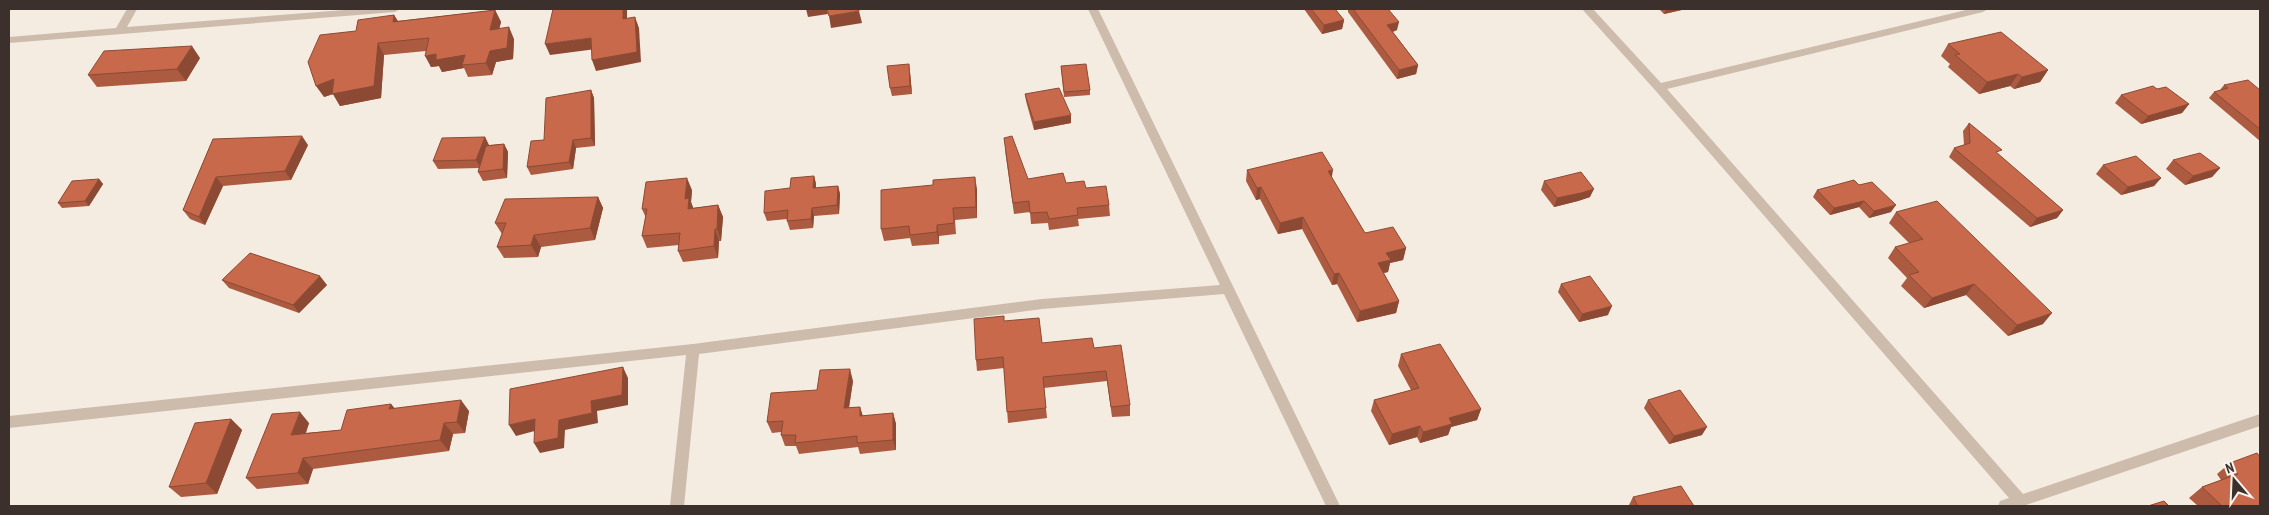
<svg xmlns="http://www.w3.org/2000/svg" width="2269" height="515" viewBox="0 0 2269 515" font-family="'PT Sans Narrow',sans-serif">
<rect width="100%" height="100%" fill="#f4ebe1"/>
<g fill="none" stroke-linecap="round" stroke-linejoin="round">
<!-- minor -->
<g fill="#cdbbac" fill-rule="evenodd">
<path d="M127 9H137L127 27 357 9H400L395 12 9 43V37L116 28Z"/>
<path d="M1088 9H1098L1340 506H1326L1224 294 1042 309 699 354 684 506H670L686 355 9 428V416L693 344 1042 299 1220 285Z"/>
<path d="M1582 9H1593L1661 83 1970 9H1988L1983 12 1667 89 2023 494 2260 414V426L2023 506H1998L2000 501 2009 498 1655 90Z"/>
</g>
</g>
<!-- wall -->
<g fill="#ac5a40">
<path d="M1304 9H1335L1344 20 1342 29 1322 34Z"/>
<path d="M1348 9H1388L1397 30 1393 32 1418 65 1416 74 1397 79 1348 12Z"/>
<path d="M1659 9H1686L1664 14Z"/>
<path d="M495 10 501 22 499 29 514 39 513 59 496 62 492 75 468 77 464 68 442 72 439 66 431 67 426 51 384 55 381 98 340 106 333 94 324 97 356 31 394 15 398 21Z"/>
<path d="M1948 44 2048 70 2040 82 2014 89 2010 86 1979 94 1948 67 1950 64 1941 56Z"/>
<path d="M200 58 186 81 97 87 88 75Z"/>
<path d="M1061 66 1090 90V95L1064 97Z"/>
<path d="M910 72 912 94 892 96 890 88Z"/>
<path d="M2224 85 2260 90V141L2209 98 2214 92 2220 90Z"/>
<path d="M2157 89 2189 104 2182 113 2141 124 2115 103 2121 95Z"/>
<path d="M591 90 594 98 595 146 576 148 573 169 531 175 527 167 544 140Z"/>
<path d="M1025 94 1071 123 1034 130 1026 101Z"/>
<path d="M1969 123 1999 155 2063 210 2057 218 2030 227 1949 157 1954 148 1964 145 1963 131Z"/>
<path d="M485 137 489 145 504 144 508 152 507 178 483 181 478 172 479 168 438 169 433 161Z"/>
<path d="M213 139 308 145 291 180 223 186 205 225 190 219 183 210Z"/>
<path d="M1005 150 1028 179 1066 183 1086 188 1109 205 1110 216 1078 219 1079 226 1049 230 1048 223 1031 224 1030 212 1014 214Z"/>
<path d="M2173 160 2220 168 2212 177 2185 185 2166 169Z"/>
<path d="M2103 165 2161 178 2154 186 2121 195 2096 174Z"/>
<path d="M1247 170 1332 179 1365 233 1406 248 1403 260 1390 263 1388 272 1383 273 1399 301 1396 313 1357 322 1337 284 1332 285 1302 229 1278 234 1260 199 1256 200 1246 181Z"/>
<path d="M814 176 816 184V188L838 186 840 194 839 214 814 216 813 228 790 230 787 221V219L767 221 764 213 790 188Z"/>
<path d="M99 179 103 184 89 206 62 208 58 203Z"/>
<path d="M1544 181 1590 197 1578 201 1554 207 1541 190Z"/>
<path d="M1859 185 1891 212 1869 218 1859 207 1830 215 1813 197 1817 190Z"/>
<path d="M977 189V218L955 220 956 234 939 236V244L912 246 910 238 884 241 881 229Z"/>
<path d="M692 190 691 202 693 208 718 205 723 217 721 241H719L718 258 683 262 678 251 679 245 647 248 642 236 646 218 642 209Z"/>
<path d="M598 197 603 208 595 240 541 247 538 257 504 258 497 247 502 234 495 223Z"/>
<path d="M1896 212 2043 324 2008 336 1966 295 1924 308 1901 286 1907 278 1888 258 1895 247 1909 243 1889 223Z"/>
<path d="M222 280 327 285 299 313 229 288Z"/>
<path d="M1561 284 1608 315 1579 322 1558 292Z"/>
<path d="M1004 321 1042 343 1094 348 1130 405V416L1112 417 1107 381 1044 388 1047 418 1008 423 1004 368 977 371 976 360Z"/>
<path d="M1401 354 1481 409 1477 420 1451 427 1448 435 1420 443 1417 437 1389 445 1371 411 1374 400 1411 390 1398 366Z"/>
<path d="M853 381 849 408 860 407 863 416 893 413 896 424V450L860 454 858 447 799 454 796 446H785L781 435V432L772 433 767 422 817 390Z"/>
<path d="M1648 400 1702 435 1669 444 1644 408Z"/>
<path d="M391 404 395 409 469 411 465 433 453 434 449 451 313 469 308 484 257 489 246 478 309 423 306 433 341 430Z"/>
<path d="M231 419 242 430 217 494 181 497 169 487Z"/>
<path d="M2230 463 2260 506H2198L2189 498 2202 487 2221 480 2217 474Z"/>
<path d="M1633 497 1694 506H1629V505Z"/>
</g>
<!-- shaded-wall -->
<g fill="#8c4a34">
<path d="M623 9H626L627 10V29L623 19Z"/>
<path d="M806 9H827L828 14 808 17Z"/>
<path d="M1666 9H1686L1664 14Z"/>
<path d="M495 10 501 22 496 42 490 30Z"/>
<path d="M859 11 862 23 831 28 829 16Z"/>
<path d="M394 15 401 27 393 22Z"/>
<path d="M635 17 639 28 641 62 596 71 592 60Z"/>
<path d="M1344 20 1342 29 1322 34 1324 25Z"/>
<path d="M1399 22 1397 30 1386 33 1387 25Z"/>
<path d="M509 27 514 39 513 59 496 62 492 75 486 63 490 51Z"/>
<path d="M591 38 596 49 550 55 545 44Z"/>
<path d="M378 43 384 55 381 98 340 106 333 94 324 97 316 86Z"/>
<path d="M192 46 200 58 186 81 177 69Z"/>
<path d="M436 54 465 55 462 65 464 68 442 72 439 66 431 67 425 56Z"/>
<path d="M909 64 910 72 912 94 910 86Z"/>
<path d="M1418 65 1416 74 1397 79 1399 70Z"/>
<path d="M2048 70 2040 82 2014 89 2022 77Z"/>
<path d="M2018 74 2010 86 1979 94 1987 82Z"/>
<path d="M591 90 594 98 595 146 591 138Z"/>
<path d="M2189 104 2182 113 2141 124 2148 116Z"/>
<path d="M1071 115V123L1034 130V122Z"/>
<path d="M302 136 308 145 291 180 285 171Z"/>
<path d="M485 137 489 146 481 168 476 160Z"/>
<path d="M573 140 576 148 573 169 569 162Z"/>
<path d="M504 144 508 152 507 178 503 169Z"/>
<path d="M2220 168 2212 177 2185 185 2193 176Z"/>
<path d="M1333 170 1331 182 1328 171Z"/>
<path d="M814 176 816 184 815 196 813 188Z"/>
<path d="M216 177 223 186 205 225 199 217Z"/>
<path d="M975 177 977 189V218L976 207Z"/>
<path d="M687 178 692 190 691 202 694 210 692 220 685 199Z"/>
<path d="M2161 178 2154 186 2121 195 2128 187Z"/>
<path d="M99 179 103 184 89 206 85 201Z"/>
<path d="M838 186 840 194 839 214 837 205Z"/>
<path d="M1261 187 1260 199 1256 200 1257 188Z"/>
<path d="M1594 189 1590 197 1578 201 1554 207 1557 198Z"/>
<path d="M598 197 603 208 595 240 590 228Z"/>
<path d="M1864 201 1859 207 1830 215 1834 208Z"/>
<path d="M718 205 723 217 721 241 717 229Z"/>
<path d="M1896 205 1891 212 1869 218 1874 211Z"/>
<path d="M812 208 814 216 813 228 811 219Z"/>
<path d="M2063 210 2057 218 2030 227 2037 218Z"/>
<path d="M1303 217 1302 229 1278 234 1280 223Z"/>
<path d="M937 225 939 236V244L937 232Z"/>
<path d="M715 229 719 241 718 258 714 246Z"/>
<path d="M534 235 541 247 538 257 531 245Z"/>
<path d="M1406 248 1403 260 1390 263 1388 272 1375 275 1378 263 1386 253Z"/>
<path d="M1339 273 1337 284 1332 285 1334 274Z"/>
<path d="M320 276 327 285 299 313 293 305Z"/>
<path d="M1974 284 1966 295 1924 308 1932 298Z"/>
<path d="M1399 301 1396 313 1357 322 1360 311Z"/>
<path d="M1612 306 1608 315 1579 322 1582 314Z"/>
<path d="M2052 313 2043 324 2008 336 2017 325Z"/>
<path d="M623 367 628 378V405L597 411 598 423 565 430 564 448 540 453 534 443 559 420Z"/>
<path d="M850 369 853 381 847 419 844 408Z"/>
<path d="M461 400 469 411 465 433 457 422Z"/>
<path d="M391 404 400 415 389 409Z"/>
<path d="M860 407 863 418 860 416Z"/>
<path d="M1481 409 1477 420 1451 427 1448 435 1420 443 1423 432 1449 418Z"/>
<path d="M300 412 309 423 301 446 291 435Z"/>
<path d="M893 413 896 424V450L893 440Z"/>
<path d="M231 419 242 430 217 494 206 483Z"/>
<path d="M535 419 542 429 516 436 509 425Z"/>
<path d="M444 423 453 434 449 451 440 440Z"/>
<path d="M1420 426 1417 437 1389 445 1392 434Z"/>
<path d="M1707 427 1702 435 1669 444 1674 436Z"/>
<path d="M303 458 313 469 308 484 298 473Z"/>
</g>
<!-- building -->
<g fill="#c8694b" stroke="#8c4a34">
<path d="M553 9H623V19L635 17 637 52 592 60 591 38 545 44Z"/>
<path d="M827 9H859V11L829 16Z"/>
<path d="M1311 9H1335L1344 20 1324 25Z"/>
<path d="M1353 9H1388L1399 22 1387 25 1418 65 1399 70Z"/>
<path d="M495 10 490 30 509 27 507 48 490 51 486 63 462 65 465 55 436 60V54L425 56 429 38 378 43 374 86 332 94 334 79 316 86 308 62 320 35 356 31 358 20 394 15 393 22Z"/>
<path d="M2001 32 2048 70 2022 77 2018 74 1987 82 1955 55 1960 54 1948 44Z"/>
<path d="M192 46 177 69 88 75 104 51Z"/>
<path d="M909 64 910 86 890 88 887 66Z"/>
<path d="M1086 64 1090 90 1064 92 1061 66Z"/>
<path d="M2248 80 2260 90V129L2214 92 2228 88 2224 85Z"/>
<path d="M2153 86 2157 89 2166 87 2189 104 2148 116 2121 95Z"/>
<path d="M1059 88 1071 115 1034 122 1025 94Z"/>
<path d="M591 90V138L573 140 569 162 527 167 531 141 544 140 546 98Z"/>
<path d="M1969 123 2002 150 1996 152 2063 210 2037 218 1954 148 1970 143Z"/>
<path d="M302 136 285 171 216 177 199 217 183 210 213 139Z"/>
<path d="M1012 136 1028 179 1063 173 1066 183 1084 181 1086 188 1106 186 1109 205 1077 208 1078 215 1049 219 1047 212 1030 213 1029 201 1013 203 1004 138Z"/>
<path d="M485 137 476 160 433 161 442 138Z"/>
<path d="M504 144 503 169 478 172 486 146Z"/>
<path d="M1322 152 1333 170 1328 171 1365 233 1393 227 1406 248 1386 253 1391 260 1378 263 1399 301 1360 311 1339 273 1334 274 1303 217 1280 223 1261 187 1257 188 1247 170Z"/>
<path d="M2200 153 2220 168 2193 176 2173 160Z"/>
<path d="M2136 156 2161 178 2128 187 2103 165Z"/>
<path d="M1581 172 1594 189 1581 193 1557 198 1544 181Z"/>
<path d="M814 176 813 188 838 186 837 205 812 208 811 219 787 221 788 210 764 213 765 191 790 188 791 178Z"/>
<path d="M975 177 976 207 953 208 954 223 937 225V232L910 235 909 226 881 229V190L933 185V180Z"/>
<path d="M687 178 685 199 689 198 688 209 718 205 717 229H715L714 246 678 251 680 233 642 236 647 209H642L646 182Z"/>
<path d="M99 179 85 201 58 203 72 181Z"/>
<path d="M1854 180 1859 185 1872 182 1896 205 1874 211 1864 201 1834 208 1817 190Z"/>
<path d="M598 197 590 228 534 235 531 245 497 247 506 223H495L505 199Z"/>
<path d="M1937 201 2052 313 2017 325 1974 284 1932 298 1909 275 1919 272 1895 247 1923 239 1896 212Z"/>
<path d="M250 253 320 276 293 305 222 280Z"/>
<path d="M1590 276 1612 306 1582 314 1561 284Z"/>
<path d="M1004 316V321L1039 318 1042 343 1092 338 1094 348 1121 345 1130 405 1111 407 1106 371 1043 377 1046 408 1007 412 1003 357 976 360 974 319Z"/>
<path d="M1440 344 1481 409 1449 418 1452 424 1423 432 1420 426 1392 434 1374 400 1419 388 1401 354Z"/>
<path d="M623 367 622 395 591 401 592 413 559 420 558 438 534 443 535 419 509 425 510 389Z"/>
<path d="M850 369 844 408 860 407V416L893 413V440L857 443V436L795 443 796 435H781L783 421 767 422 771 393 817 390 820 370Z"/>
<path d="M1680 390 1707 427 1674 436 1648 400Z"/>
<path d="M461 400 457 422 444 423 440 440 303 458 298 473 246 478 272 414 300 412 291 435 341 430 347 410 391 404 389 409Z"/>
<path d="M231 419 206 483 169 487 195 423Z"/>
<path d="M2257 453 2260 457V506H2222L2202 487 2238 474 2230 463Z"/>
<path d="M1681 486 1694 506H1638L1633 497Z"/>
<path d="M2164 501 2169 506H2148Z"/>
</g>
<!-- border -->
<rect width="2269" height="515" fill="none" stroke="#3b302b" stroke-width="20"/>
<!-- north arrow -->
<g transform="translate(2234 480) rotate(341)" stroke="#fbf5ee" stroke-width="4" paint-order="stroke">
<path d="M0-4L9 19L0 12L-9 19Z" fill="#3b302b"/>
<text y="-8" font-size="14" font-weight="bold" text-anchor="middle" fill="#3b302b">N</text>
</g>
</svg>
